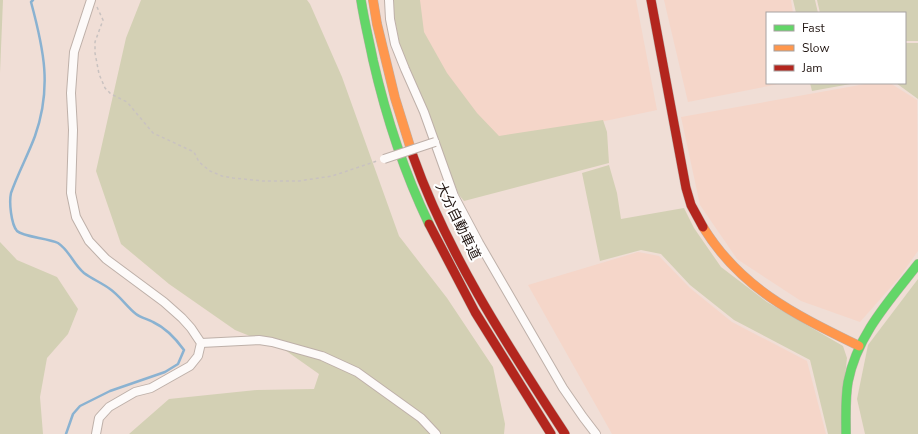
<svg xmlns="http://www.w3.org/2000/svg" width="918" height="434" viewBox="0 0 918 434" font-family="'Nunito Sans','Noto Sans JP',sans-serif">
<rect width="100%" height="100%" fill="#f0ded6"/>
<!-- built -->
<g fill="#f5d6c9">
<path d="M410 0H636L657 110 487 146 445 104Z"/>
<path d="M664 0H791L793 13H767V83H784L688 102Z"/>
<path d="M871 83H890L917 100 918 251 899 278 860 322 801 301 737 259 700 205 681 117Z"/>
<path d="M638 252 659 256 690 288 732 322 807 361 826 434H612L528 285Z"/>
</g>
<!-- green -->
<g fill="#d3d0b4">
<path d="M0 0H3L0 73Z"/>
<path d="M141 0H307L310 4 342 77 399 236 447 298 493 367 505 424 504 434H129L169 399 257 390 314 389 319 374 285 350 235 330 169 284 121 244 96 171 126 38Z"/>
<path d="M391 0H420L424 32 447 73 477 113 499 136 603 120 607 132 609 163 464 201 459 195 430 123 403 61Z"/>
<path d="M793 0H815L818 13H796Z"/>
<path d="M817 0H918V41H905V13H820Z"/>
<path d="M905 43H918V99L896 83H905Z"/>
<path d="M810 83H856L812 91Z"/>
<path d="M609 165 617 193 621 219 684 208 694 228 721 267 767 302 843 346 847 358 844 386 843 434H828L810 360 734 320 690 285 661 254 641 250 600 261 582 173Z"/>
<path d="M0 242 17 260 57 277 78 309 68 334 47 358 40 397 43 434H0Z"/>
<path d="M918 279V434H865L857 399 868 345Z"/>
</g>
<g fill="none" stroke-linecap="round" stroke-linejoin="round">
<!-- stream -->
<path stroke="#8ab2d1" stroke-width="2.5" d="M33 0 31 2C44 50 52 88 35 136 28 155 18 173 11 193 9 202 11 224 17 231 23 237 48 238 58 243 70 251 73 264 84 273 92 279 102 283 110 289 120 296 127 307 136 314 141 318 148 319 153 322 166 328 176 339 184 350L178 364 165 372 110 391 80 406 73 414 66 434"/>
<defs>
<g id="street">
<path d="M91 0 74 52 71 93 73 130 71 193 76 217 89 241 106 259 164 302 182 318 191 328 201 343 198 356 190 366 151 388 135 392 109 407 99 418 96 434"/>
<path d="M389 0 390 19 395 44 405 69 424 112 454 196 479 243 563 388 583 417 596 434"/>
<path d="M201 343 259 340 272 342 322 356 357 372 421 418 436 434"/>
</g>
<g id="fast">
<path d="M361 0C364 20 369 40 373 60 386 117 404 172 429 224"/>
<path d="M846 434C846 417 845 399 848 382 857 335 890 300 918 264"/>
</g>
<g id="slow">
<path d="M373 0 377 24 395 98 413 156"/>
<path d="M703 227C741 289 796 315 859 346"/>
</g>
<g id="jam">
<path d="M651 0 686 188 691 205 703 227"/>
<path d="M413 156C448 255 508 346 565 434"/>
<path d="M429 224 475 312 551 434"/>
</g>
</defs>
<!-- street casing -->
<use href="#street" stroke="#beb0a9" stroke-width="10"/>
<!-- fast casing -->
<use href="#fast" stroke="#beb0a9" stroke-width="10"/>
<!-- slow casing -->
<use href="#slow" stroke="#beb0a9" stroke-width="10"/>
<!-- jam casing -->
<use href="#jam" stroke="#beb0a9" stroke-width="10"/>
<!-- path -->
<path stroke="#c9c2c0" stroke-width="1.5" stroke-dasharray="3 3" stroke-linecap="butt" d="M97 7 103 20 95 42V53L99 74 105 88 111 94 127 102 153 133 194 152 199 162 210 171 222 176 233 178 263 181H299L332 176 377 161"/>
<!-- street -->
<use href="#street" stroke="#fdfaf9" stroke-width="8"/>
<!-- fast -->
<use href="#fast" stroke="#63d668" stroke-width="9"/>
<!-- slow -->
<use href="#slow" stroke="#ff974d" stroke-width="9"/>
<!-- jam -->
<use href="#jam" stroke="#b3261e" stroke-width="9"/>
<defs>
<path id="street-bridge" d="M384 159 435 142"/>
</defs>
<!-- street-bridge casing -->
<use href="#street-bridge" stroke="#beb0a9" stroke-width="10" stroke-linecap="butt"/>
<!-- street-bridge -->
<use href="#street-bridge" stroke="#fdfaf9" stroke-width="8"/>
</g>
<g text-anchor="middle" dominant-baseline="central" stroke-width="4" stroke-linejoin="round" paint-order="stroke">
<!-- street labels -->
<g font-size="14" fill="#231713" stroke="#fff">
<text transform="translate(458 221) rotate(64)">大分自動車道</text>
</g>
</g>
<!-- legend -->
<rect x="766" y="12" width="140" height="72" fill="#ffffff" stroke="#a7a2a1"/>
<rect x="774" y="25" width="20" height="6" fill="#63d668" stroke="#a7a2a1"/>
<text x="802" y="32" font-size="12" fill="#231713">Fast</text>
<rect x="774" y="45" width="20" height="6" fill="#ff974d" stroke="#a7a2a1"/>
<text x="802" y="52" font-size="12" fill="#231713">Slow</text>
<rect x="774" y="65" width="20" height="6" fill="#b3261e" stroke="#a7a2a1"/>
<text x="802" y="72" font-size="12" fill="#231713">Jam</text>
</svg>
